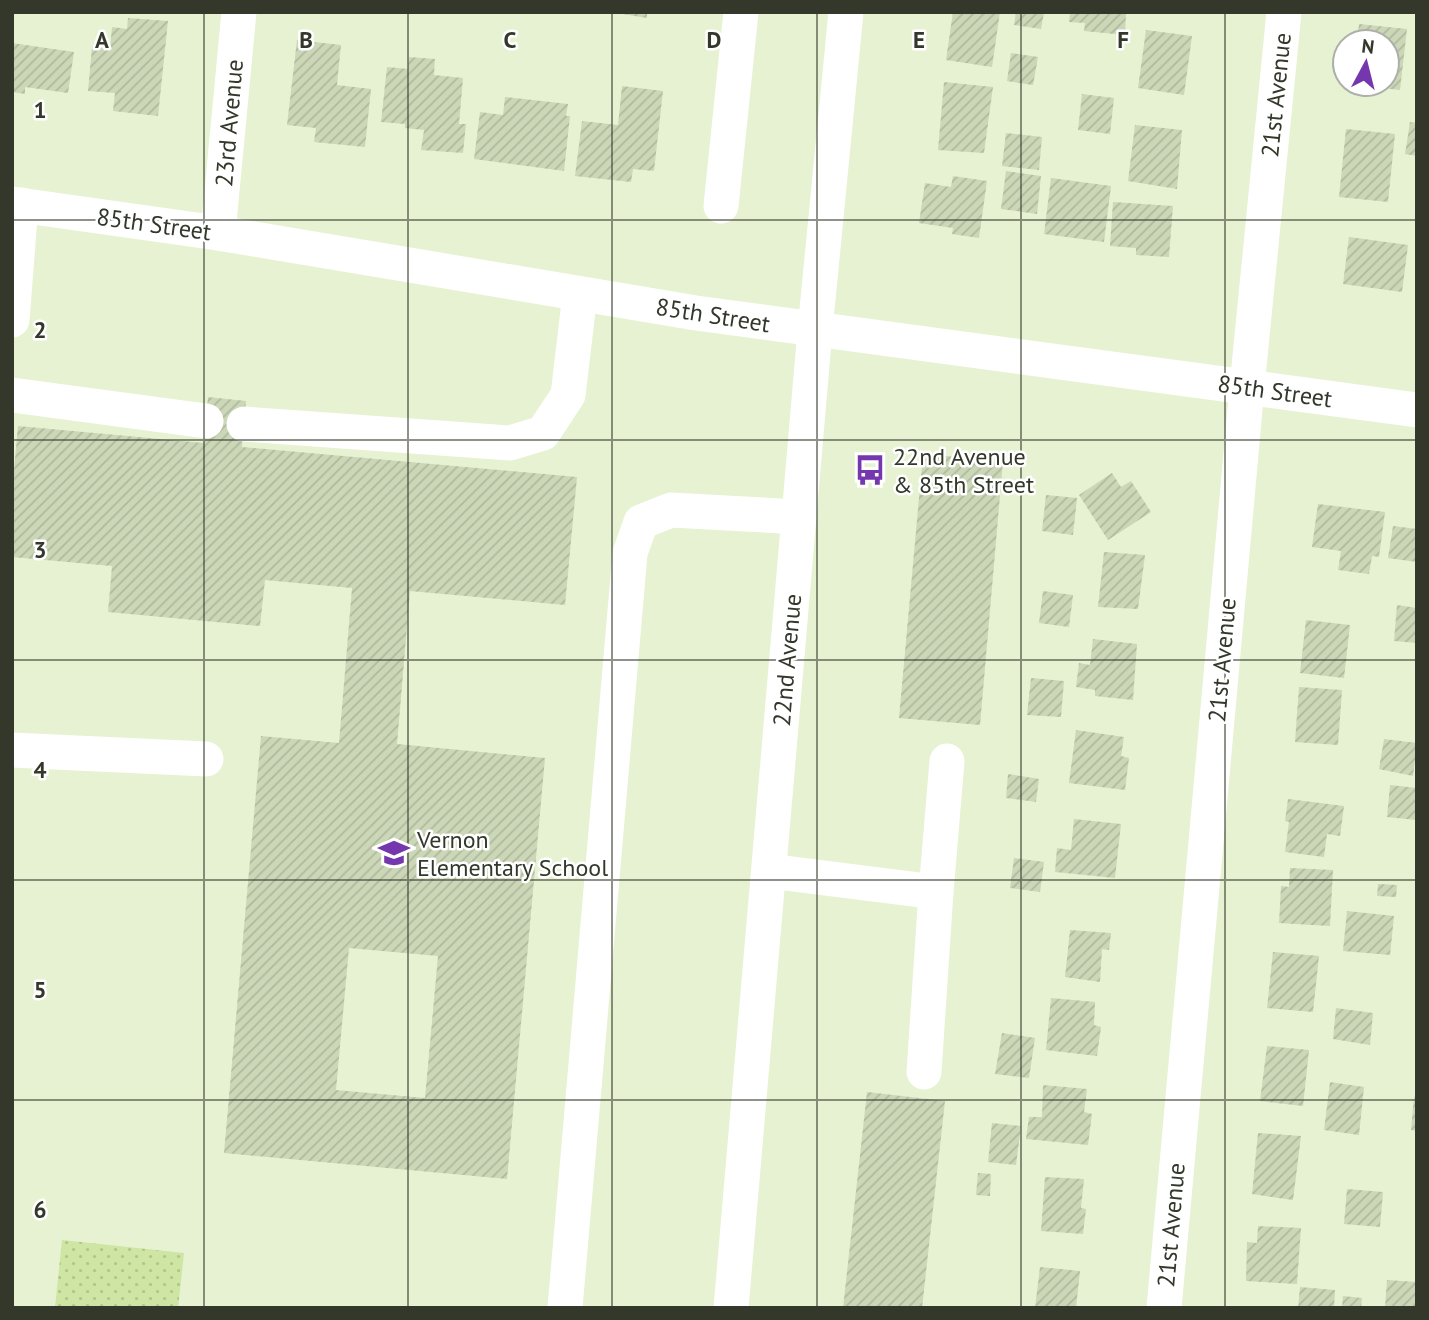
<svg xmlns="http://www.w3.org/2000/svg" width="1429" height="1320" viewBox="0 0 1429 1320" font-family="'PT Sans',sans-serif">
<defs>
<pattern id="park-dots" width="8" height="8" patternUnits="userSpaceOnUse" patternTransform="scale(1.75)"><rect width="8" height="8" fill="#cee5a3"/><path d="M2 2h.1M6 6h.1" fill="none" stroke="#b1c58c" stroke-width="1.8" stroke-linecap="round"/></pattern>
<pattern id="building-hatch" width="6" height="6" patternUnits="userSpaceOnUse" patternTransform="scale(1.75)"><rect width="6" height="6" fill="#cbd7b7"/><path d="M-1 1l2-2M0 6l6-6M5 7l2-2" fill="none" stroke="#afb99e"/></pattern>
</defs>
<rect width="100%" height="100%" fill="#e6f2d1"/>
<!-- park -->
<path fill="url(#park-dots)" d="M62 1240 184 1253 178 1308H55Z"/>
<!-- building -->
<g fill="url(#building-hatch)" fill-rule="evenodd">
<path d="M610 12H647V18Z"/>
<path d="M953 12H1000L992 67 946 60Z"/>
<path d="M1016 12H1044L1041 29 1014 25Z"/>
<path d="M1070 12H1126L1125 35 1084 31 1085 23 1069 22Z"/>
<path d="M128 18 168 21 158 116 113 111 115 93 88 91 92 47 110 49 112 27 127 29Z"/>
<path d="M1359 24 1407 29 1400 90 1363 86V84H1387V42H1357Z"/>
<path d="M1146 30 1192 36 1184 95 1138 88Z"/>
<path d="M297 40 341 45 337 85 371 89 365 147 314 142 316 128 287 125Z"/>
<path d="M12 43 74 52 68 93 25 87V94L12 92Z"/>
<path d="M1011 53 1038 57 1033 85 1007 81Z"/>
<path d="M409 57 435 59 434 75 463 78 459 124H466L463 153 421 150 424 130 405 128V124L381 122 387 67 408 69Z"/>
<path d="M944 82 993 87 984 153 938 150Z"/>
<path d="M622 86 663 91 654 171 633 169 631 182 575 176 582 121 618 125Z"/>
<path d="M1082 94 1114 98 1110 134 1078 130Z"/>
<path d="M505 97 568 104 566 116H570L564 171 474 159 480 112 503 115Z"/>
<path d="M1410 122 1417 123V156L1405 154Z"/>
<path d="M1135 125 1182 130 1177 189 1128 181Z"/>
<path d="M1346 129 1395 134 1388 202 1339 197Z"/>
<path d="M1006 133 1042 137 1039 170 1002 166Z"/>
<path d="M1006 171 1041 176 1037 214 1001 209Z"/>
<path d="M953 176 987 181 979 238 952 234 953 228 919 223 925 183 951 187Z"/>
<path d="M1051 178 1111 186 1104 242 1044 234Z"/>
<path d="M1113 202 1173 206 1169 257 1136 255V248L1110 246Z"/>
<path d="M1349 237 1408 245 1402 292 1343 284Z"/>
<path d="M208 397 246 401 242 447 577 477 565 605 410 591 397 744 545 758 507 1179 224 1153 261 736 339 743 352 588 265 580 260 626 108 612 112 566 12 557V492L18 426 204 443ZM349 948 438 956 425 1098 336 1090Z"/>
<path d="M923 454 1003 461 980 725 899 718Z"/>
<path d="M1112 473 1121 487 1131 481 1151 512 1108 540 1079 495Z"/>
<path d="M1046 495 1077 498 1073 535 1042 531Z"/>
<path d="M1318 504 1385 512 1379 557 1372 556 1369 574 1338 570 1341 551 1312 547Z"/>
<path d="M1393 526 1417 529V562L1388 558Z"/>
<path d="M1104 552 1145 555 1138 609 1098 607Z"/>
<path d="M1043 591 1073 595 1069 627 1039 623Z"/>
<path d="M1397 605 1417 608V643L1394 641Z"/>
<path d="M1306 620 1350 625 1344 678 1300 673Z"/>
<path d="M1093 639 1137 644 1133 700 1095 696V690L1076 687 1079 663 1090 665Z"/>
<path d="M1031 678 1064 681 1061 717 1027 715Z"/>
<path d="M1299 687 1342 690 1338 745 1295 742Z"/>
<path d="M1076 730 1124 737 1121 756 1129 758 1125 790 1069 783Z"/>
<path d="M1384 739 1417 743 1413 776 1379 769Z"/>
<path d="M1008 774 1039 779 1036 802 1006 798Z"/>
<path d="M1390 785 1417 788 1416 820 1387 817Z"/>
<path d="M1288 799 1344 806 1340 836 1327 834 1324 857 1285 852 1289 822 1285 821Z"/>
<path d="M1074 819 1121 824 1115 878 1055 872 1057 848 1071 850Z"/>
<path d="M1014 858 1044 862 1040 892 1010 888Z"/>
<path d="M1290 868 1333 870 1330 926 1279 923 1281 886 1289 887Z"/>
<path d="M1378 884 1397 885 1396 897 1377 896Z"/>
<path d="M1347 911 1394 916 1390 955 1343 951Z"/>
<path d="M1070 930 1111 933 1109 950 1102 949 1100 982 1065 977Z"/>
<path d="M1273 952 1319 956 1313 1012 1267 1008Z"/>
<path d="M1051 998 1095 1002 1094 1025 1101 1027 1097 1056 1046 1050Z"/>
<path d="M1336 1008 1373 1013 1370 1045 1333 1039Z"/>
<path d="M1002 1033 1035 1038 1029 1078 995 1074Z"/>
<path d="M1267 1046 1309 1050 1303 1106 1260 1101Z"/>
<path d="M1330 1082 1364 1087 1359 1135 1324 1130Z"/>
<path d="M1043 1085 1087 1089 1084 1112 1092 1114 1088 1145 1026 1139 1029 1117H1042Z"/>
<path d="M867 1092 945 1101 922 1308H843Z"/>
<path d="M1414 1097H1417V1131L1411 1130Z"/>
<path d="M992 1123 1021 1126 1016 1165 988 1162Z"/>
<path d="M1258 1133 1301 1136 1293 1200 1252 1194Z"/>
<path d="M978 1173 991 1174 990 1196 976 1195Z"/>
<path d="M1045 1177 1084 1179 1081 1208 1086 1209 1083 1234 1041 1231Z"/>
<path d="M1347 1189 1383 1192 1380 1227 1344 1224Z"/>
<path d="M1258 1226 1301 1228 1297 1284 1246 1281 1247 1242 1257 1243Z"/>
<path d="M1040 1267 1080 1271 1076 1308H1035Z"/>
<path d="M1387 1280 1417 1282 1415 1308H1385Z"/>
<path d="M1300 1287 1335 1290 1334 1308H1298Z"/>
<path d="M1343 1296 1362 1298 1361 1308H1342Z"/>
</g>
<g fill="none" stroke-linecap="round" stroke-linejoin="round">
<!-- minor -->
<g stroke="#fff" stroke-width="35">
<path d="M12 204 218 233 696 313 1417 410"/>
<path d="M721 206 741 12"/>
<path d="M218 233 239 12"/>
<path d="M12 320 21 205"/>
<path d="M12 395 206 421"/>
<path d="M244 424 510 443 543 433 568 395 580 294"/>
<path d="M12 750 206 759"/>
<path d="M769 871 936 892 947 761"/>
<path d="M924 1072 936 892"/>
<path d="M565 1308 630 553 641 522 671 510 799 517"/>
<path d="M731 1308 815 330 846 12"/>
<path d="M1164 1308 1247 387 1284 12"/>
</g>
</g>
<!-- grid -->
<path fill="none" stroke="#33382b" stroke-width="2" stroke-opacity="0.55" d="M204 12V1308M408 12V1308M612 12V1308M817 12V1308M1021 12V1308M1225 12V1308M12 220H1417M12 440H1417M12 660H1417M12 880H1417M12 1100H1417"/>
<!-- icons -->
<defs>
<symbol id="bus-bare" viewBox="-9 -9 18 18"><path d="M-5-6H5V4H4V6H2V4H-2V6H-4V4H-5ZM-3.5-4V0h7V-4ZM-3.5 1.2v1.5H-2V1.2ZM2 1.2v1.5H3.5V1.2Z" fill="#7437ad" stroke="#fff" stroke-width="2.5" paint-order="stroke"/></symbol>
<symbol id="school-bare" viewBox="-9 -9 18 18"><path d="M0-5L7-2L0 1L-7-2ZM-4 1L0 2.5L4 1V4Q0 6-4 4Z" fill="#7437ad" stroke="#fff" stroke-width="2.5" paint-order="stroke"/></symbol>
</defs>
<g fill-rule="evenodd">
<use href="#bus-bare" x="848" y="448" width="44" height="44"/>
<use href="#school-bare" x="372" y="831" width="44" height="44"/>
</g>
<g text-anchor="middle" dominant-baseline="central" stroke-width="5" stroke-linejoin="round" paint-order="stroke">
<!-- street labels -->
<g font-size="24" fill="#33382b" stroke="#fff">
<text transform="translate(1276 95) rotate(-84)">21st Avenue</text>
<text transform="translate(229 123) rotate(-85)">23rd Avenue</text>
<text transform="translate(154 224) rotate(8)">85th Street</text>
<text transform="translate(713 315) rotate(9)">85th Street</text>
<text transform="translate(1275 391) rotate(8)">85th Street</text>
<text transform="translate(787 660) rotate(-85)">22nd Avenue</text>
<text transform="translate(1222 660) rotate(-85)">21st Avenue</text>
<text transform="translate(1171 1225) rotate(-85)">21st Avenue</text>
</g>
<!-- poi labels -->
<g font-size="24" fill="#33382b" stroke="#fff" text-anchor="start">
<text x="893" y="456">22nd Avenue<tspan x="893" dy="28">&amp; 85th Street</tspan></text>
<text x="417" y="839">Vernon<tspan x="417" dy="28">Elementary School</tspan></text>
</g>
</g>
<g font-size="23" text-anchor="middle" font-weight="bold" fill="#33382b" stroke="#fff" stroke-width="5" stroke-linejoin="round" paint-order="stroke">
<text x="102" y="48">A</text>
<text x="306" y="48">B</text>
<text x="510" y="48">C</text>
<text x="714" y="48">D</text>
<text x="919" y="48">E</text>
<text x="1123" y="48">F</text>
<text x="40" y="118">1</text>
<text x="40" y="338">2</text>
<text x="40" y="558">3</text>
<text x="40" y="778">4</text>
<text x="40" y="998">5</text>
<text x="40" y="1218">6</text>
</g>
<!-- border -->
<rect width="1429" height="1320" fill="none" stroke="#33382b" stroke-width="28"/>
<!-- north arrow -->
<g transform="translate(1366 63) rotate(7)"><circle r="33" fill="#ffffff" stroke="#adafaa" stroke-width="2"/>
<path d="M0-5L12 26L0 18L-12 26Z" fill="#7437ad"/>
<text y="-10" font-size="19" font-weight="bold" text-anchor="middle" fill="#33382b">N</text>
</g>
</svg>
